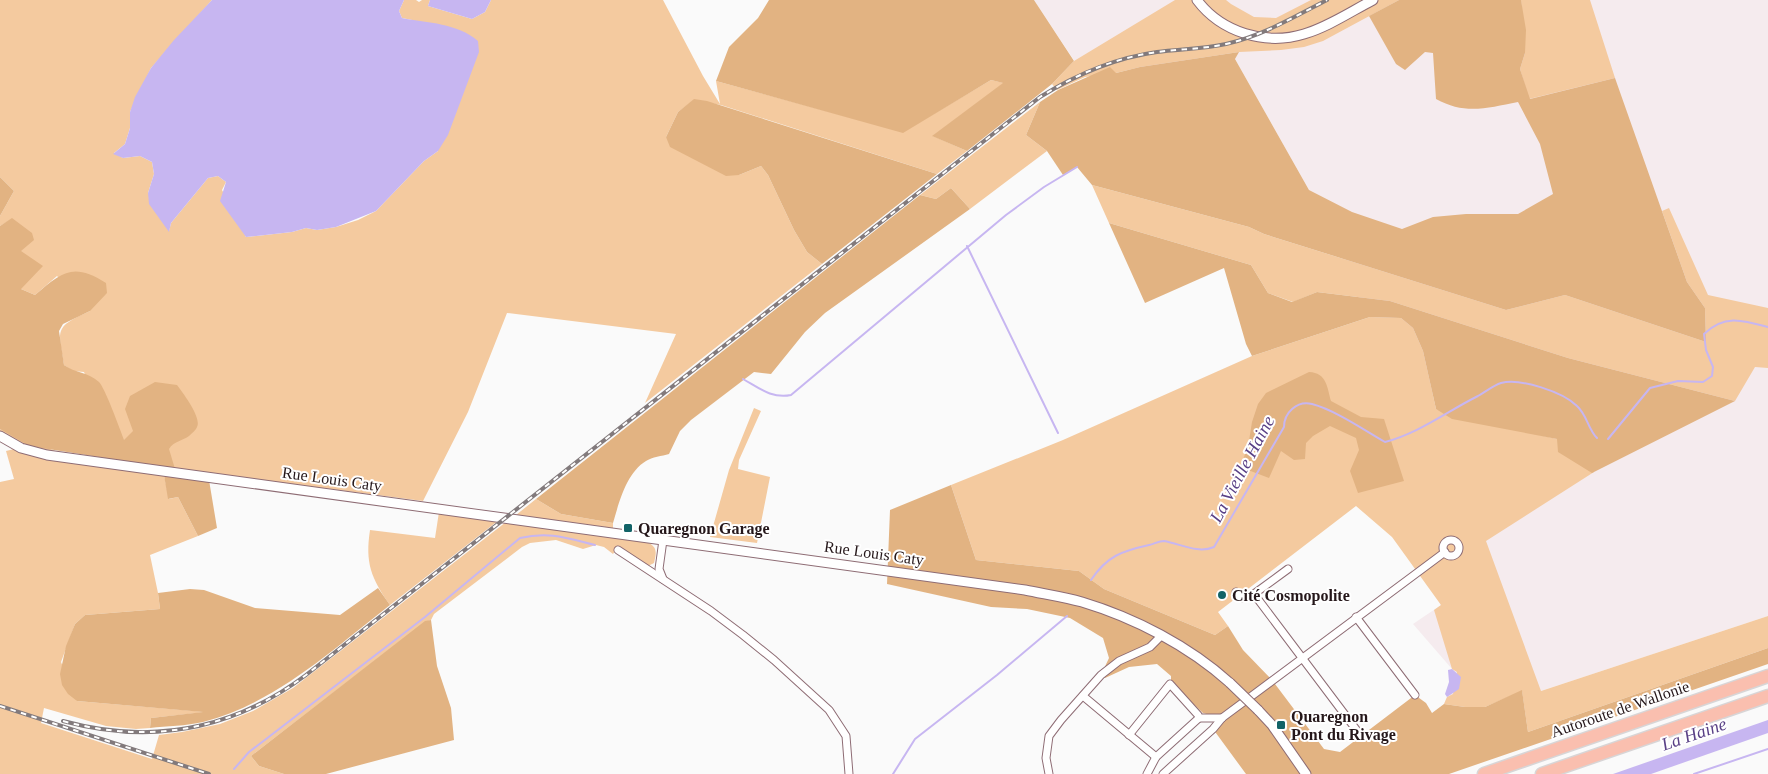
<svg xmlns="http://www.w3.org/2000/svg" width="1768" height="774" viewBox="0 0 1768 774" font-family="Georgia,serif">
<rect width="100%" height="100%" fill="#fafafa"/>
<!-- built -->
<path fill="#f5ebee" d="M1034 0H1768V616L1541 691 1522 690 1444 704 1447 697 1452 669 1413 624 1441 605 1438 600 1485 541 1593 472 1452 419 1370 317 1309 190 1235 59 1238 52 1085 77Z"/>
<!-- green -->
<g fill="#f4ca9f">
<path d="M0 0H212L151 68 130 112V128L125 144 114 153 123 158 140 156 152 162 154 174 148 193 169 231 171 223 208 178 218 176 226 182 222 190 246 237 292 232 306 228 317 230 336 227 358 220 376 211 424 161 438 151 412 20 402 18 399 11 404 0H416L419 2 422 0H430L428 6 472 19 485 12 491 0H663L703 76 720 104 716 81 903 132 991 80 1004 83 933 136 967 151 937 174 721 105 694 100 678 112 666 137 739 175 761 166 768 175 794 230 807 252 822 264 645 403 676 334 507 313 468 412 423 501 29 450 0 436V429L58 452 118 459 84 372 73 371 64 365C58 329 54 327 90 311L57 276 35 295 21 289V251L12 219 0 226V216L14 191 0 177Z"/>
<path d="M1175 0H1226L1231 4 1254 17 1276 18 1311 0H1399L1323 41 1304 47 1281 50 1239 52 1140 67 1116 73 1085 77 1057 90 1052 84 1074 61Z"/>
<path d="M1521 0H1590L1615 78 1529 99 1520 69 1525 53Z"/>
<path d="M1040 102 1026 135 1047 151 970 209 951 188 936 199 920 195Z"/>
<path d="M1092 185 1249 227 1264 234 1506 310 1565 295 1706 342 1705 308 1687 282 1662 211 1669 208 1708 295 1768 308V368L1755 367 1735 401 1568 358 1390 301 1317 292 1293 302 1268 293 1251 265 1109 223Z"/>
<path d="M1370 317 1401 318 1413 328 1423 351 1436 409 1508 428 1557 439 1594 472 1486 541 1541 691 1768 616V648L1528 732 1522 691 1485 707H1465L1444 704 1447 697 1453 694 1457 672 1452 669 1434 610 1441 605 1392 537 1356 506 1218 612 1228 626 1215 635 1104 589 1079 571 976 560 951 485 1063 440 1252 356Z"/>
<path d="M754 408 761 411 739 460 738 469 770 477 757 543 710 537 729 470Z"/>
<path d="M14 449 47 460 164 475 169 499 178 497 198 536 150 555 158 593 160 609 85 615 75 624 61 662 77 701 206 712 151 718 150 728 136 729 106 726 44 708 41 723 152 759 159 735 182 732 220 724 253 711 293 688 506 522 649 543C658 548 656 554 654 563L648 566 618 547 613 554 604 547 596 545 583 549 556 540 530 543 522 547 434 614 431 620 425 622 251 756 259 766 284 774H0V482L14 479 6 451Z"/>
<path d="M536 499 561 514 613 523V528L516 515Z"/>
<path d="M439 512 499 520 390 605C371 578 365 563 370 530L435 538Z"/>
</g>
<!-- forest -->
<g fill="#e2b382">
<path d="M769 0H1034L1074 61 1052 84 967 151 932 136 1003 83 991 80 903 133 716 81 729 47 758 18Z"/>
<path d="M1399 0H1521L1526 30 1525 53 1520 69 1530 99 1615 78 1687 282 1705 308 1706 342 1565 295 1506 310 1264 234 1249 227 1092 185 1077 167 1063 175 1047 151 1026 135 1040 102 1058 90 1110 67 1116 73 1140 67 1239 52 1235 59 1309 190 1352 212 1402 229 1433 217 1466 214H1518L1553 194 1540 144 1518 102C1487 108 1465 115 1436 99L1433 53 1425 52 1405 70 1396 64 1369 16Z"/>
<path d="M694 99 707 101 937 174 822 264 807 252 794 230 768 175 761 166 739 175 726 176 670 147 666 137 678 112Z"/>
<path d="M0 177 14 191 0 216Z"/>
<path d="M951 188 970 209 825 313 805 332 771 374 754 372 691 420 680 431 669 454C662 456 652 457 646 461 626 473 619 503 613 523L561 514 536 499 920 195 936 199Z"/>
<path d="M12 218 32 233 34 240 21 251 43 266 21 289 35 295C62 272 73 262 106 283L107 293 90 311 63 324 59 331 64 365C75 373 88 372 99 382 105 388 120 429 124 440L133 431 125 409 130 396 155 382 177 385C183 393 202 418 197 427 196 430 191 434 189 436 182 441 174 441 169 449L175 469 29 446 0 429V226Z"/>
<path d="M1109 223 1251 265 1268 293 1292 302 1317 292 1390 301 1568 358 1735 401 1592 473 1558 452 1557 439 1452 419 1436 409 1423 351 1413 328 1401 318 1370 317 1252 356 1246 344 1224 268 1145 303Z"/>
<path d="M1309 372C1327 373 1327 387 1331 401L1361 417 1384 419 1404 481 1358 493 1350 471 1359 450 1356 438 1330 426 1313 436 1306 443 1305 459 1294 460 1281 451 1269 478 1240 467 1248 447 1252 422 1258 404 1266 393Z"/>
<path d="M164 475 209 480 217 528 198 536 178 497 168 499Z"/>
<path d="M951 485 976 560 1079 571 1104 589 1215 635 1228 626 1243 650 1272 680 1324 749 1340 752 1415 695 1426 703 1432 713 1444 704 1465 707H1485L1522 690 1528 732 1768 648V664L1449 774H1246L1213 729 1221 718 1203 713 1171 683V676L1157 664 1129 667 1105 678 1101 675 1109 658 1103 638 1070 618 1027 609 991 607 887 584 890 510Z"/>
<path d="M378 588 390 605C332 650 276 703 203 722 186 726 167 726 150 728L151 718 203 712 77 701 68 694 62 685 60 674 66 646 75 624 85 615 160 609 158 593 190 589 204 590 255 608 340 615Z"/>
<path d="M431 620 437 666 451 708 454 740 326 774H284L259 766 251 756 425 621Z"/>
</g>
<!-- water -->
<g fill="#c7b6f1">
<path d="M212 0H404L399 11 402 18C428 23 457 23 478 41L479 52 448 135 438 151 424 161 376 211 336 227 317 230 306 228 292 232 246 237 220 201 226 182 218 176 208 178 171 223 169 232 149 204 148 193 154 174 152 162 140 156 123 158 113 154 125 144 130 128V112L135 97 151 68 174 40Z"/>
<path d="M430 0H491L485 12 472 19 428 6Z"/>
<path d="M1452 669 1461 677 1459 689 1447 697 1445 694 1449 682 1448 670Z"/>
<path d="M1768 720V733L1651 774H1613Z"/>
</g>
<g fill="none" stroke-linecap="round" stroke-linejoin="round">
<!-- stream -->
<g stroke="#c7b6f1" stroke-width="2">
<path d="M967 246 1058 433"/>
<path d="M743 379C759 388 772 399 791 395L1006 215 1044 187 1077 167"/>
<path d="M1608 439 1650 388 1678 381 1703 382 1712 376 1713 367 1706 350 1704 334C1724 314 1743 320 1768 327"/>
<path d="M1091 580C1107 556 1122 551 1149 545 1154 544 1159 541 1164 541 1181 544 1198 554 1214 547L1284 427C1284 413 1297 400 1312 404 1335 410 1364 430 1385 442 1419 433 1446 412 1478 396 1485 392 1494 385 1501 383 1521 378 1563 392 1577 406 1587 415 1588 429 1597 438"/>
<path d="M234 769 249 752 425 617 520 538C549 531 567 538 595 545"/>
<path d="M893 774 915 739 997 675 1067 616"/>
<path d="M1694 774 1768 749"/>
</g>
<defs>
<g id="minor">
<circle cx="1451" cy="548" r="8"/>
<path d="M618 550 711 611 743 635 774 660 829 710 846 736 849 774"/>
<path d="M663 579 659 569 663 540"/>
<path d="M1236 592 1243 598 1254 594 1361 736"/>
<path d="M1254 594 1288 569"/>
<path d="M1356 617 1415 695"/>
<path d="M1083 696 1156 757"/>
<path d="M1199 718H1222"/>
<path d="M1129 735 1170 684 1198 715 1199 718 1156 757 1147 774"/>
<path d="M1049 774 1046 758 1049 736 1061 720 1101 675 1119 661 1150 647 1161 636"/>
<path d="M1163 774 1213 729 1222 718 1445 552"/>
</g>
<path id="tertiary" d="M1197 0C1221 32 1265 46 1304 34 1328 27 1350 12 1373 0"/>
<g id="secondary">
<path d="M0 436 21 448 47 455 1025 590C1044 594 1064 597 1082 602 1135 618 1189 646 1230 683"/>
<path d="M1258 710 1272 725 1306 774"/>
</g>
<g id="motorway">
<path d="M1484 774 1768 676"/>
<path d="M1542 774 1768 696"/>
</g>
</defs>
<!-- minor casing -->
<use href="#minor" stroke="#8e6c74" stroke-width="9"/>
<!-- tertiary casing -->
<use href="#tertiary" stroke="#8e6c74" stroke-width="11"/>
<!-- secondary casing -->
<use href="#secondary" stroke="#8e6c74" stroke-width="11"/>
<!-- motorway casing -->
<use href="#motorway" stroke="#d8d5d6" stroke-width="15"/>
<!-- minor -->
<use href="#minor" stroke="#fff" stroke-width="7"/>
<!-- tertiary -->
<use href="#tertiary" stroke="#fff" stroke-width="9"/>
<!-- secondary -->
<use href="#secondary" stroke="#fff" stroke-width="9"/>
<!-- motorway -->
<use href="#motorway" stroke="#fabfaf" stroke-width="12"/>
<defs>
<g id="rail">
<path d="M0 706 209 774"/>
<path d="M63 721C151 745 233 730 306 675L1040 97C1077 74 1114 58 1157 52 1180 49 1203 49 1226 44 1262 36 1294 17 1327 0"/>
</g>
</defs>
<!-- rail casing -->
<use href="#rail" stroke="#827a7c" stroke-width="4"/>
<!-- rail -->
<use href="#rail" stroke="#fff" stroke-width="2" stroke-dasharray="5.5" stroke-linecap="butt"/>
<defs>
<path id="secondary-bridge" d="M1230 683 1258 710"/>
</defs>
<!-- secondary-bridge casing -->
<use href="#secondary-bridge" stroke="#8e6c74" stroke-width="11" stroke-linecap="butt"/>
<!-- secondary-bridge -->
<use href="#secondary-bridge" stroke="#fff" stroke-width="9"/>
</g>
<!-- markers -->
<g fill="#126367" stroke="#fff" stroke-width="2">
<rect x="623" y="523" width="10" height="10" rx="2.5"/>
<circle cx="1222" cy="595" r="5"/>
<rect x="1276" y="720" width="10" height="10" rx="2.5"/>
</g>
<g text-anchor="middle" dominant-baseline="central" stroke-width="4" stroke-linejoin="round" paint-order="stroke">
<!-- street labels -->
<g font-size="16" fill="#25171a" stroke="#fff">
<text transform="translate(332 479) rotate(8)">Rue Louis Caty</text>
<text transform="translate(874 553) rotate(8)">Rue Louis Caty</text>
<text transform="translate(1620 709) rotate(-19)">Autoroute de Wallonie</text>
</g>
<!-- poi labels -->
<g font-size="16" font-weight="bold" fill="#25171a" stroke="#fff" text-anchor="start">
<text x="638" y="528">Quaregnon Garage</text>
<text x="1232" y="595">Cité Cosmopolite</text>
<text x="1291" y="716">Quaregnon<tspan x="1291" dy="18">Pont du Rivage</tspan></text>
</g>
<!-- water labels -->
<g font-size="18" font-style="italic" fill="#594086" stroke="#fff">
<text transform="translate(1242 469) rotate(-62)">La Vieille Haine</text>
<text transform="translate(1694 734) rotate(-19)">La Haine</text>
</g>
</g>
</svg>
